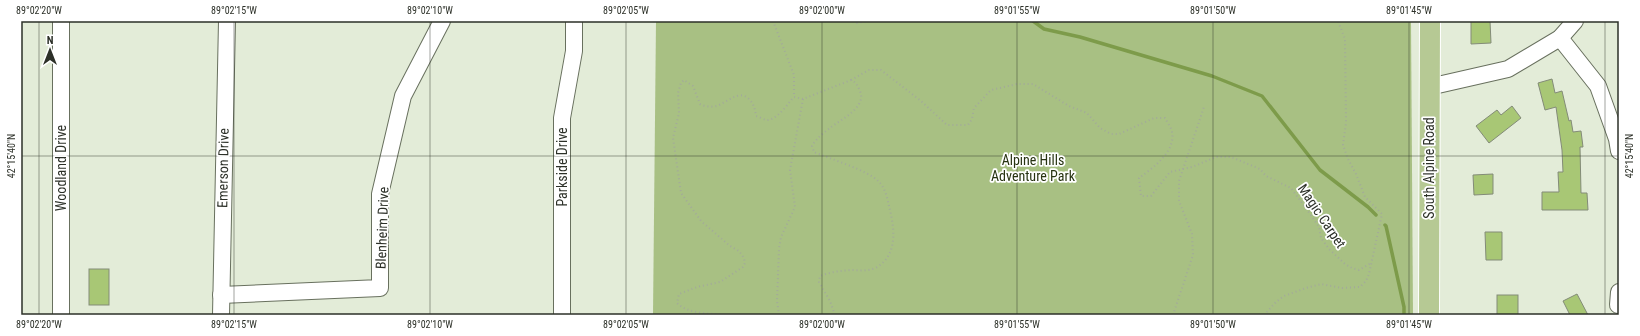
<svg xmlns="http://www.w3.org/2000/svg" width="1640" height="336" viewBox="0 0 1640 336" font-family="'Roboto Condensed',sans-serif">
<rect width="100%" height="100%" fill="#e3ecd8"/>
<!-- green -->
<path fill="#a8c083" d="M656 21H1411L1413 315H653Z"/>
<g fill="none" stroke-linecap="round" stroke-linejoin="round">
<!-- stream -->
<g stroke="#7d9b4a" stroke-width="3.5">
<path d="M1033 21 1044 29 1080 37 1212 76 1262 96 1320 170 1368 207 1376 215"/>
<path d="M1385 225 1386 226 1404 307V315"/>
</g>
</g>
<!-- building -->
<g fill="#a8c775" stroke="#838b78">
<path d="M1471 21H1490L1491 43 1471 44Z"/>
<path d="M1552 79 1555 93 1562 91 1569 121 1571 120 1573 132 1581 131 1583 147H1580L1581 193H1587L1588 210H1542V192H1559L1558 172H1563L1562 150 1556 107 1545 110 1538 83Z"/>
<path d="M1512 106 1521 118 1489 143 1476 126 1497 110 1501 115Z"/>
<path d="M1493 174V194L1474 195 1473 175Z"/>
<path d="M1485 232H1502V260H1486Z"/>
<rect x="89" y="269" width="20" height="36"/>
<path d="M1577 294 1588 315H1570L1563 301Z"/>
<rect x="1497" y="295" width="21" height="20"/>
</g>
<g fill="none" stroke-linecap="round" stroke-linejoin="round">
<defs>
<g id="minor">
<path d="M61 21V315"/>
<path d="M1560 38 1598 86 1617 139 1619 151"/>
<path d="M1429 87 1508 69 1560 38 1575 21"/>
<path d="M221 295 380 288V194L403 96 442 21"/>
<path d="M1618 305 1619 292"/>
<path d="M221 315 227 21"/>
<path d="M562 315V118L574 51V21"/>
</g>
<path id="major" d="M1429 315 1430 21"/>
</defs>
<!-- minor casing -->
<use href="#minor" stroke="#68705e" stroke-width="18"/>
<!-- major casing -->
<use href="#major" stroke="#fff" stroke-width="22"/>
<!-- path -->
<g stroke="#a3aa9a" stroke-width="2" stroke-dasharray="1 3" stroke-linecap="butt">
<path d="M773 21 794 75V97"/>
<path d="M853 21 857 23 868 21"/>
<path d="M851 80 869 70H881L921 101 947 125H968L972 119 974 108 991 90 1017 84H1033L1069 106 1087 113 1100 128 1111 134H1119L1154 118H1165C1167 122 1171 127 1172 132 1176 151 1153 168 1139 178L1141 196H1151L1170 172 1192 167 1216 157H1231L1260 169 1266 176 1291 188 1313 218 1319 227 1321 238 1329 249 1345 264 1352 268 1359 270 1371 263"/>
<path d="M724 315C709 313 688 314 677 303L679 294 697 287 720 282 743 267 745 263 744 258 739 251 730 246 701 221 681 193 673 138 679 113 678 93 681 83 684 80 693 86 700 104C706 107 714 108 721 104 730 100 740 90 749 99 754 104 755 109 756 116 759 117 763 119 766 120 777 121 788 103 794 97L803 99 808 97 851 80C855 82 857 84 859 89 869 107 841 119 830 128 823 133 816 139 812 146L814 152C828 158 869 171 878 181 885 187 887 197 889 206 894 226 899 254 877 267 868 272 859 270 850 270 840 271 830 272 820 276L819 282 830 301 835 315"/>
<path d="M779 315 777 301 779 249 781 237 795 207 790 170 803 99"/>
<path d="M1173 315 1193 255 1192 234 1179 201V181L1204 107"/>
<path d="M1264 315 1276 302 1284 296 1306 288 1321 284 1342 288 1360 287 1366 281 1369 274 1382 214 1365 197 1356 174 1348 159 1343 145 1346 123 1345 39 1338 21"/>
</g>
<!-- minor -->
<use href="#minor" stroke="#fff" stroke-width="16"/>
<!-- major -->
<use href="#major" stroke="#b6c994" stroke-width="20"/>
</g>
<!-- ticks -->
<path fill="none" stroke="#2c3028" stroke-width="1" stroke-opacity="0.45" d="M39 21V315M234 21V315M430 21V315M626 21V315M822 21V315M1017 21V315M1213 21V315M1409 21V315M1605 21V315M21 156H1619"/>
<g text-anchor="middle" dominant-baseline="central" stroke-width="3.5" stroke-linejoin="round" paint-order="stroke">
<!-- park labels -->
<g font-size="14" fill="#273311" stroke="#fff">
<text x="1033" y="160">Alpine Hills<tspan x="1033" dy="16">Adventure Park</tspan></text>
</g>
<!-- street labels -->
<g font-size="14" fill="#2c3028" stroke="#fff">
<text transform="translate(562 167) rotate(-90)">Parkside Drive</text>
<text transform="translate(61 168) rotate(-90)">Woodland Drive</text>
<text transform="translate(223 168) rotate(-89)">Emerson Drive</text>
<text transform="translate(1429 168) rotate(-90)">South Alpine Road</text>
<text transform="translate(1322 216) rotate(56)">Magic Carpet</text>
<text transform="translate(382 228) rotate(-88)">Blenheim Drive</text>
</g>
</g>
<!-- border -->
<rect width="1640" height="336" fill="none" stroke="#ffffff" stroke-width="44"/>
<!-- north arrow -->
<g transform="translate(50 50)" stroke="#ffffff" stroke-width="3" paint-order="stroke">
<path d="M0-3L7 15L0 10L-7 15Z" fill="#2c3028"/>
<text y="-6" font-size="11" font-weight="bold" text-anchor="middle" fill="#2c3028">N</text>
</g>
<rect x="22" y="22" width="1596" height="292" fill="none" stroke="#2c3028" stroke-width="1.5"/>
<g font-size="10" text-anchor="middle" fill="#2c3028">
<text x="39" y="14">89°02'20"W</text>
<text x="234" y="14">89°02'15"W</text>
<text x="430" y="14">89°02'10"W</text>
<text x="626" y="14">89°02'05"W</text>
<text x="822" y="14">89°02'00"W</text>
<text x="1017" y="14">89°01'55"W</text>
<text x="1213" y="14">89°01'50"W</text>
<text x="1409" y="14">89°01'45"W</text>
<text transform="translate(11 156) rotate(-90)" y="4">42°15'40"N</text>
<text transform="translate(1629 156) rotate(-90)" y="4">42°15'40"N</text>
<text x="39" y="328">89°02'20"W</text>
<text x="234" y="328">89°02'15"W</text>
<text x="430" y="328">89°02'10"W</text>
<text x="626" y="328">89°02'05"W</text>
<text x="822" y="328">89°02'00"W</text>
<text x="1017" y="328">89°01'55"W</text>
<text x="1213" y="328">89°01'50"W</text>
<text x="1409" y="328">89°01'45"W</text>
</g>
</svg>
